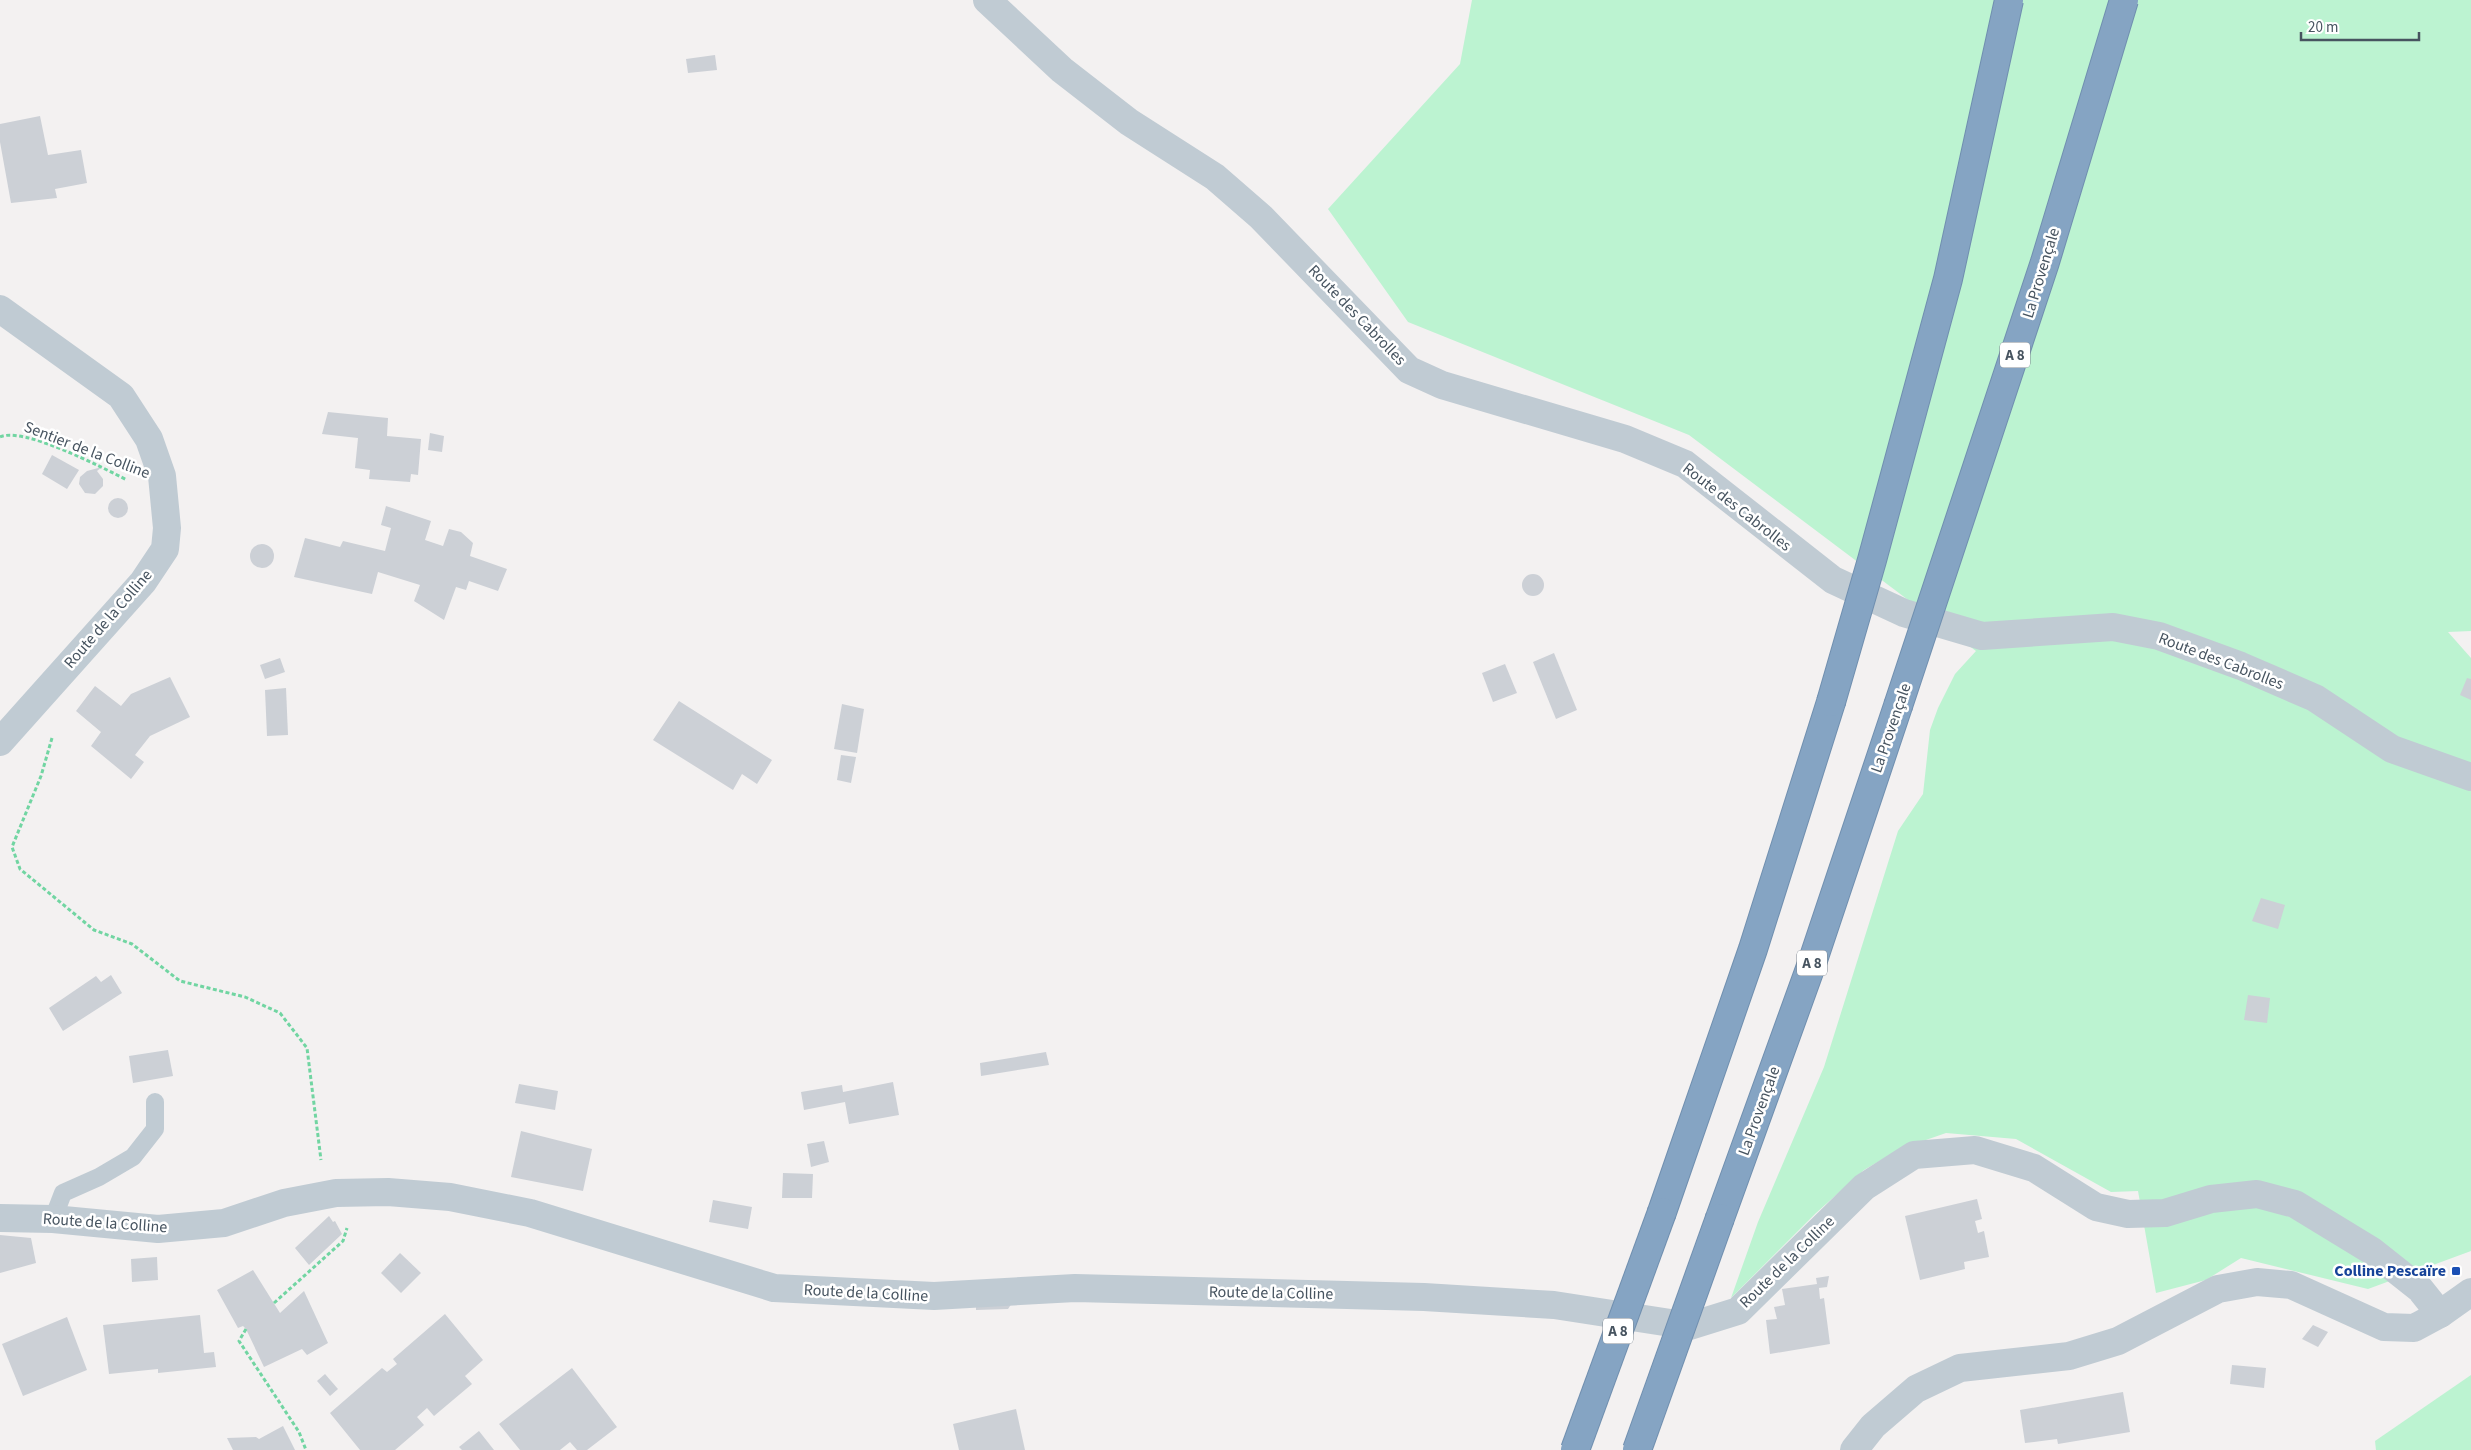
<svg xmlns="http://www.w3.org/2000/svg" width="2471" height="1450" viewBox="0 0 2471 1450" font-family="'Source Sans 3',sans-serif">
<rect width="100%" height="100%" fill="#f3f1f1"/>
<!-- green -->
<g fill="#bcf3d1">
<path d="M1472 0H2471V631L2448 632 2471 658V1251L2368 1289 2241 1258 2206 1280 2156 1293 2138 1191 2111 1192 2016 1139 1946 1133 1900 1149 1864 1170 1816 1213 1731 1298 1758 1222 1824 1067 1898 831 1923 794 1930 730 1938 708 1955 674 1976 651 1689 435 1408 322 1328 209 1460 64Z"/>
<path d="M2471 1375V1450H2376L2375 1441Z"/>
</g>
<!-- building -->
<g fill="#ccd0d6">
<path d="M715 55 717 70 688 73 686 59Z"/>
<path d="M40 116 48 155 81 150 87 183 55 189 57 198 11 203 0 142V124Z"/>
<path d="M328 412 388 418 387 436 421 439 418 475 411 474 410 482 369 479 370 470 355 468 358 438 322 434Z"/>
<path d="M430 433 444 436 442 452 428 450Z"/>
<path d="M52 455 79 470 67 489 42 474Z"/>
<path d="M102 467 97 471 103 479V486L95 494 85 493 79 484 80 477 87 471Z"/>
<circle cx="118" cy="508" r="10"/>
<path d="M386 506 431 521 425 540 443 546 449 529 461 532 473 543 470 556 507 569 498 591 469 581 466 590 456 587 444 620 414 601 420 585 378 572 372 594 294 577 305 538 340 547 343 541 385 551 391 528 381 525Z"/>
<circle cx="262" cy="556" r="12"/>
<circle cx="1533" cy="585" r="11"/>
<path d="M1554 653 1577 710 1556 719 1533 662Z"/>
<path d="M280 658 285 672 265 679 260 665Z"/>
<path d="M1505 664 1517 693 1493 702 1482 673Z"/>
<path d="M170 677 190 717 150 736 135 755 144 762 131 779 91 746 101 732 76 711 95 686 121 706 131 694Z"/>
<path d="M2467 678 2471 679V700L2460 695Z"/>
<path d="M286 688 288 735 267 736 265 690Z"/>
<path d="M679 701 772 760 757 784 742 774 733 790 653 740Z"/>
<path d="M842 704 864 709 857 753 834 749Z"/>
<path d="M841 755 856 757 851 783 837 780Z"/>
<path d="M2261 898 2285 905 2278 929 2252 921Z"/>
<path d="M111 975 122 993 63 1031 49 1008 96 976 101 982Z"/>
<path d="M2248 995 2270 998 2267 1023 2244 1020Z"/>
<path d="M168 1050 173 1076 133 1083 129 1056Z"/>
<path d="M1046 1052 1049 1065 981 1076 980 1063Z"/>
<path d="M893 1082 899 1115 849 1124 845 1102 804 1110 801 1092 842 1085 843 1092Z"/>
<path d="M519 1084 558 1091 555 1110 515 1103Z"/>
<path d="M521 1131 592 1149 583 1191 511 1177Z"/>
<path d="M824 1141 829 1162 811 1167 807 1144Z"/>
<path d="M783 1173 813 1174 812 1198H782Z"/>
<path d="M1977 1199 1982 1219 1975 1221 1978 1233 1984 1231 1989 1257 1964 1262 1965 1269 1920 1280 1905 1216Z"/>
<path d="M713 1200 752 1207 748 1229 709 1222Z"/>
<path d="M329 1216 333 1222 335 1221 342 1234 309 1265 295 1248Z"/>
<path d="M0 1235 31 1238 36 1263 0 1273Z"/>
<path d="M400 1253 421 1273 401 1293 381 1273Z"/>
<path d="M157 1257 158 1280 132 1282 131 1259Z"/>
<path d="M253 1270 280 1313 304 1291 328 1343 307 1355 302 1349 264 1367 246 1329 243 1326 238 1328 217 1290Z"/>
<path d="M1829 1276 1827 1287 1819 1288 1820 1299 1824 1298 1830 1344 1770 1354 1766 1320 1777 1319 1774 1307 1785 1305 1782 1289 1817 1284 1816 1278Z"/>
<path d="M1018 1294 1008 1309 976 1310V1296Z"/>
<path d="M445 1314 483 1360 465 1376 472 1384 434 1416 427 1408 417 1417 424 1425 395 1450H360L330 1413 382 1368 387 1372 397 1364 393 1359Z"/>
<path d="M200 1315 204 1353 214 1352 216 1367 158 1373V1369L109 1374 103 1325Z"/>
<path d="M67 1317 87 1370 23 1396 2 1344Z"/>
<path d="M2313 1325 2328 1332 2318 1347 2302 1339Z"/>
<path d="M2232 1365 2266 1368 2264 1388 2230 1384Z"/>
<path d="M572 1368 617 1427 587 1450H577L570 1442 560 1450H520L499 1424Z"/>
<path d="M325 1374 338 1389 330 1396 317 1381Z"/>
<path d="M2123 1392 2130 1432 2058 1444 2057 1439 2025 1443 2020 1410Z"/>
<path d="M1016 1409 1025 1450H959L953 1424Z"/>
<path d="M283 1426 295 1450H233L227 1438 256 1437 259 1439Z"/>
<path d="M479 1431 494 1450H462L459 1447Z"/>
</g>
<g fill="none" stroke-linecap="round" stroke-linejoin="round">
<defs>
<g id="motorway">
<path d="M1662 1212 1753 949 1831 702"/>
<path d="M1720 1218 1811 966 1898 706"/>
</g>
</defs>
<!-- motorway casing -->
<use href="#motorway" stroke="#708faf" stroke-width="30"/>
<!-- path -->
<g stroke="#71d5a2" stroke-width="3" stroke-dasharray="4 2.5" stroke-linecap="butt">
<path d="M0 437C23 426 103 468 127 480"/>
<path d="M52 738 41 776 12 847 20 869 94 930 132 944 180 981 245 997 280 1013 307 1048 321 1160"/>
<path d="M274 1303 343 1241 347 1228"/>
<path d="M246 1329 239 1341 299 1432 306 1450"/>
</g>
<!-- service -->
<path stroke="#c0cbd3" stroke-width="18" d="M53 1219 63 1193 99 1177 133 1157 155 1129V1102"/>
<!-- minor -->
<g stroke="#c0cbd3" stroke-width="28">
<path d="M0 309 121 396 149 439 162 476 167 528 165 549 143 582 0 742"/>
<path d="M0 1218 53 1219 158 1229 224 1223 284 1203 336 1193 388 1192 450 1197 530 1213 774 1288 934 1296 1075 1288 1424 1297 1554 1305 1690 1326 1738 1311 1864 1187 1914 1155 1975 1150 2034 1168 2096 1207 2128 1214 2165 1213 2211 1199 2257 1194 2295 1204 2372 1251 2420 1289 2440 1314"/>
</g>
<!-- tertiary -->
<g stroke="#c0cbd3" stroke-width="28">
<path d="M987 0 1062 70 1129 122 1215 177 1261 217 1409 370 1442 385 1625 439 1685 464 1833 580 1904 613 1982 636 2113 627 2159 636 2241 666 2315 698 2392 749 2471 777"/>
<path d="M1854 1450 1873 1426 1916 1389 1960 1368 2069 1356 2118 1341 2218 1289 2257 1282 2291 1285 2384 1327 2414 1328 2440 1314 2471 1292"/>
</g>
<!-- motorway -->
<use href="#motorway" stroke="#85a4c3" stroke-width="28"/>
<defs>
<g id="motorway-bridge">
<path d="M1831 702 1872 560 1948 279 2009 0"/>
<path d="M1898 706 2045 262 2124 0"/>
<path d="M1575 1450 1662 1212"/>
<path d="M1637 1450 1720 1218"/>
</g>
</defs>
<!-- motorway-bridge casing -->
<use href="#motorway-bridge" stroke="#708faf" stroke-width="30" stroke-linecap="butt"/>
<!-- motorway-bridge -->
<use href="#motorway-bridge" stroke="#85a4c3" stroke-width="28"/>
</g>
<!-- markers -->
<rect fill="#1a4fb4" stroke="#fff" stroke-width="2" x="2451" y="1266" width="10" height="10" rx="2.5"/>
<g text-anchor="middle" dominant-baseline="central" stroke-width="5" stroke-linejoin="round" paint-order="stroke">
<!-- shield labels -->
<g fill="#fff" stroke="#7e8790" stroke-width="1">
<rect x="2000" y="342.5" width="30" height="25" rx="4"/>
<rect x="1797" y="950.5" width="30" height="25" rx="4"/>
<rect x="1603" y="1318.5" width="30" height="25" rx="4"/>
</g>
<g font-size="15" font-weight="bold" fill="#475460">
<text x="2015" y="355">A 8</text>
<text x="1812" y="963">A 8</text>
<text x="1618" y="1331">A 8</text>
</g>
<!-- street labels -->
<g font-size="16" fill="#475460" stroke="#fff">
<text transform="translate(2041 273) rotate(-73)">La Provençale</text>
<text transform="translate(1357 315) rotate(46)">Route des Cabrolles</text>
<text transform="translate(87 450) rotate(21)">Sentier de la Colline</text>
<text transform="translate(1737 507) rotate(38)">Route des Cabrolles</text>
<text transform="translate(108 619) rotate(-49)">Route de la Colline</text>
<text transform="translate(2221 661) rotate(21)">Route des Cabrolles</text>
<text transform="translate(1891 728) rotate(-71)">La Provençale</text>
<text transform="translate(1759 1111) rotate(-70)">La Provençale</text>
<text transform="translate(105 1223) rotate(4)">Route de la Colline</text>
<text transform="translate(1787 1262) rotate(-44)">Route de la Colline</text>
<text transform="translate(866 1293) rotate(3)">Route de la Colline</text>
<text transform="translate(1271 1293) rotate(1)">Route de la Colline</text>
</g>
<!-- transit labels -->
<g font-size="16" font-weight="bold" fill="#164399" stroke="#fff" text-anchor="end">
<text x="2446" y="1271">Colline Pescaïre</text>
</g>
</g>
<!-- scale -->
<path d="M2301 32v8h118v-8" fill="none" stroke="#475460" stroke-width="2.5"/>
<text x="2308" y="32" font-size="15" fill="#475460" stroke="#ffffff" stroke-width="4" paint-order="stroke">20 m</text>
</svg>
